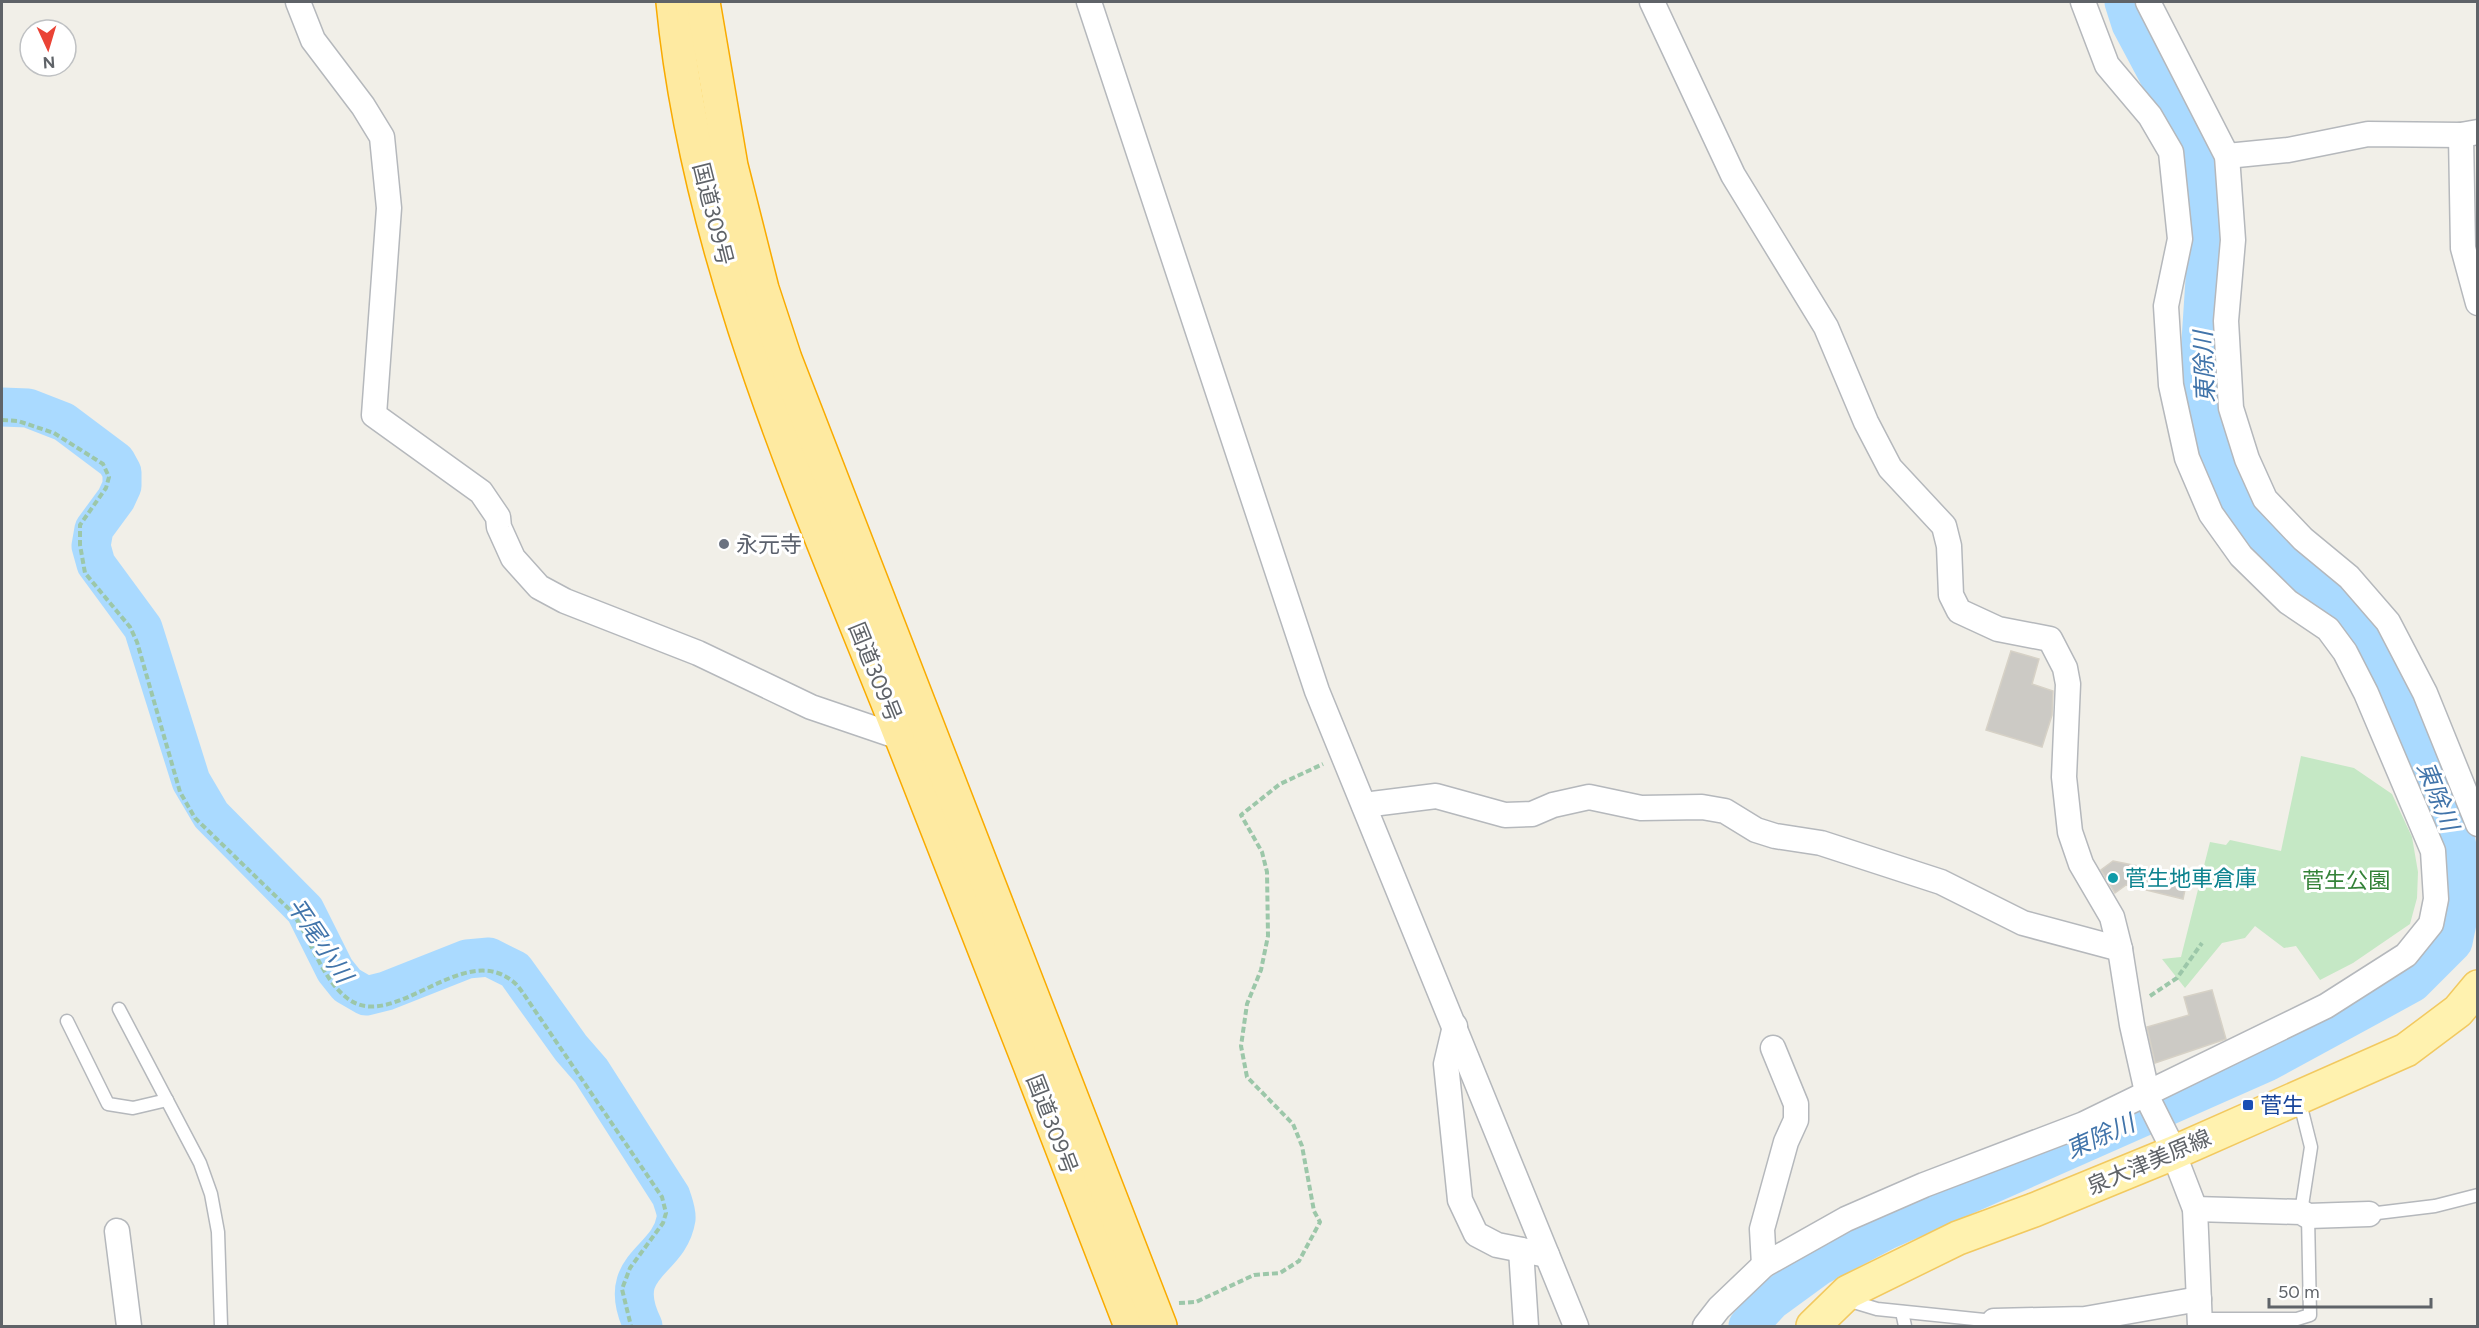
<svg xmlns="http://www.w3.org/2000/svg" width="2479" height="1328" viewBox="0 0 2479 1328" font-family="Figtree,'Noto Sans JP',sans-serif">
<rect width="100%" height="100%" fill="#f1efe8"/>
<!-- green -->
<path fill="#c5e8c5" d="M2301 756 2354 768 2392 794 2412 837 2418 872 2417 898 2410 924 2353 963 2320 980 2296 946 2284 948 2255 926 2245 938 2222 943 2185 988 2162 959 2181 957 2210 842 2226 845 2230 840 2281 851Z"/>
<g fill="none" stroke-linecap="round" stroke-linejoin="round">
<!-- river -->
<g stroke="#aadaff" stroke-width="39">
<path d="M2 407 28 408 64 422 116 461 122 472V486L116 499 94 529 91 546 96 564 143 628 191 781 211 815 305 910 335 970 347 985 366 996 386 991 467 959 489 957 515 970 571 1048 591 1071 671 1196C673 1203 677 1212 676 1219 669 1263 613 1264 643 1326"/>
<path d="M1748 1326 1771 1301 1819 1266 1885 1231 2267 1062 2412 983 2453 942 2465 884 2455 837 2405 715 2365 635 2278 555 2230 493 2208 437 2200 356 2208 234 2204 161 2131 24 2124 2"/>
</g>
</g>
<!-- building -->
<g fill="#cccac5" stroke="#d6d1c6" stroke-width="1.5">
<path d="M2011 651 2039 659 2032 684 2053 691 2052 715 2042 747 1986 730Z"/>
<path d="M2113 861 2188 876 2183 899 2126 885 2115 893 2101 870Z"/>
<path d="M2212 990 2226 1039 2155 1063 2147 1027 2189 1015 2184 997Z"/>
</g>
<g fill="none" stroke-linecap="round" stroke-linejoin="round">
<defs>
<g id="service">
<path d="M119 1009 200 1163 211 1194 218 1232 221 1326"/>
<path d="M67 1021 108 1104 133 1108 167 1100"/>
<path d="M2299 1099 2311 1147 2301 1212"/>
<path d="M2369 1214 2435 1206 2478 1195"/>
<path d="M1847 1300 1877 1309 1994 1321"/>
<path d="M1902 1312 1905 1326"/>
<path d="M2200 1319H2297L2310 1315 2308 1216"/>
</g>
<g id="minor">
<path d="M298 2 313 40 363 106 382 137 389 208 374 415 481 492 498 517 499 527 513 558 539 587 565 601 698 653 811 707 902 738 912 734"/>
<path d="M1089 2 1317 691 1576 1326"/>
<path d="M1652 2 1733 175 1826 327 1866 422 1890 468 1944 526 1949 546 1951 595 1959 611 1998 629 2050 639 2065 668 2068 684 2064 777 2070 832 2081 864 2112 917 2120 949 2132 1025 2149 1101 2168 1139 2195 1209 2200 1326"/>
<path d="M2148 2 2227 156 2233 240 2226 321 2231 408 2247 459 2265 499 2303 539 2349 577 2388 622 2425 693 2478 824"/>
<path d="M2461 135 2463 248 2478 303"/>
<path d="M2227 156 2288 150 2368 134 2461 135 2478 132"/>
<path d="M1364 805 1436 796 1505 815 1532 814 1553 805 1589 797 1641 808 1702 807 1725 811 1756 830 1775 836 1821 843 1941 882 2023 923 2120 949"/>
<path d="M1455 1026 1446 1064 1460 1200 1476 1234 1497 1245 1547 1255"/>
<path d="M2195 1209 2301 1212 2308 1216 2369 1214"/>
<path d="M117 1231 129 1326"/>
<path d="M1521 1250 1526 1326"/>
<path d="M1764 1265 1762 1229 1786 1142 1796 1120V1104L1773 1048"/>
<path d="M1994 1321 2085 1319 2199 1299"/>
<path d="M1705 1326 1719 1308 1764 1265 1846 1219 1924 1185 2084 1124 2326 1006 2406 955 2431 924 2436 899 2433 851 2366 693 2345 652 2328 629 2288 602 2241 556 2211 514 2187 458 2171 385 2166 306 2180 239 2171 152 2150 116 2107 65 2083 2"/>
</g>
<path id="primary" d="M1813 1326 1848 1292 1958 1238 2034 1210 2173 1153 2406 1050 2458 1011 2478 987"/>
<g id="trunk">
<path d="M673 2C697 250 798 479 890 708 972 913 1051 1120 1131 1326"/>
<path d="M703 2 731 166 762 289 785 359 1160 1326"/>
</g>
</defs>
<!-- service casing -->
<use href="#service" stroke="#b5b8bc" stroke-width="15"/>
<!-- minor casing -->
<use href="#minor" stroke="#b5b8bc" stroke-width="27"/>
<!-- primary casing -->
<use href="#primary" stroke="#f2c960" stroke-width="36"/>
<!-- trunk casing -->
<use href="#trunk" stroke="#f9ab00" stroke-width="36"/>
<!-- path -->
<g stroke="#9cc7a9" stroke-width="4" stroke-dasharray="6 3" stroke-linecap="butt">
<path d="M2 420 18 421 54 433 103 464 109 477 106 488 80 525V545L85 573 130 627 137 642 180 792 195 818 290 910C311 937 320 977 347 998 392 1034 461 942 511 980 516 983 520 989 523 993L662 1197 666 1213 663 1223 630 1268 622 1289 631 1326"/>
<path d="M2150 996 2177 978 2202 943"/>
<path d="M1179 1303 1196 1302 1254 1275 1280 1273 1299 1261 1320 1222 1314 1211 1302 1146 1293 1124 1247 1077 1241 1046 1247 1004 1261 970 1268 936 1267 872 1262 852 1241 815 1280 784 1323 764"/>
</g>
<!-- service -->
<use href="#service" stroke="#fff" stroke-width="12"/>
<!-- minor -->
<use href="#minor" stroke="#fff" stroke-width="24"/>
<!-- primary -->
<use href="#primary" stroke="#fff2af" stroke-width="33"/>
<!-- trunk -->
<use href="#trunk" stroke="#feeaa1" stroke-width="33"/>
</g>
<!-- markers -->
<circle fill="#6b7280" stroke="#fff" stroke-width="2" cx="724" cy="544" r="6"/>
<circle fill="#0f9aa8" stroke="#fff" stroke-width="2" cx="2113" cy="878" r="6"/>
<rect fill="#1a4fb4" stroke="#fff" stroke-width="2" x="2242" y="1099" width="12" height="12" rx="3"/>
<g text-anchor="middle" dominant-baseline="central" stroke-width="6" stroke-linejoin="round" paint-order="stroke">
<!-- street labels -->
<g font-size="22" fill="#5f6368" stroke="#fff">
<text transform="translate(713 214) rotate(76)">国道309号</text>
<text transform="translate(875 672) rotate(68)">国道309号</text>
<text transform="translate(1052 1124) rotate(69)">国道309号</text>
<text transform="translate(2149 1162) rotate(-23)">泉大津美原線</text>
</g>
<!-- worship labels -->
<g font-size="22" fill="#5b616d" stroke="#fff" text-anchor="start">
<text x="736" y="544">永元寺</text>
</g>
<!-- culture labels -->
<g font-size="22" fill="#0d838f" stroke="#fff" text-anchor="start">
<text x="2125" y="878">菅生地車倉庫</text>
</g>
<!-- park labels -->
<g font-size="22" fill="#348238" stroke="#fff">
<text x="2346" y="880">菅生公園</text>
</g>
<!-- transit labels -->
<g font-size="22" fill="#164399" stroke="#fff" text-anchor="start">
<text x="2260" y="1105">菅生</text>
</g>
<!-- water labels -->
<g font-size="24" font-style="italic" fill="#4174aa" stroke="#fff">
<text transform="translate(2204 367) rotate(-92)">東除川</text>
<text transform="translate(2438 796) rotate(68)">東除川</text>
<text transform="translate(320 940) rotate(56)">平尾小川</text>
<text transform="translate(2100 1136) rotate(-24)">東除川</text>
</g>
</g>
<!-- border -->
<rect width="2479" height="1328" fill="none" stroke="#5f6368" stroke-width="6"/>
<!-- north arrow -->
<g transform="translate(48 48) rotate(176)"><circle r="28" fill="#ffffff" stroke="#bfc1c3" stroke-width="1.5"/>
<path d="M0-4.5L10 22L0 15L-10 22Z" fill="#ea4335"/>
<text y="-9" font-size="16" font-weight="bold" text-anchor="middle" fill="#5f6368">N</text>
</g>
<!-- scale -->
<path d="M2269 1298v9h162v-9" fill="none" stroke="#5f6368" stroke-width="3"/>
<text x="2278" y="1298" font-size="18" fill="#5f6368" stroke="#ffffff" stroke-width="4.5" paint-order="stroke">50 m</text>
</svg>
